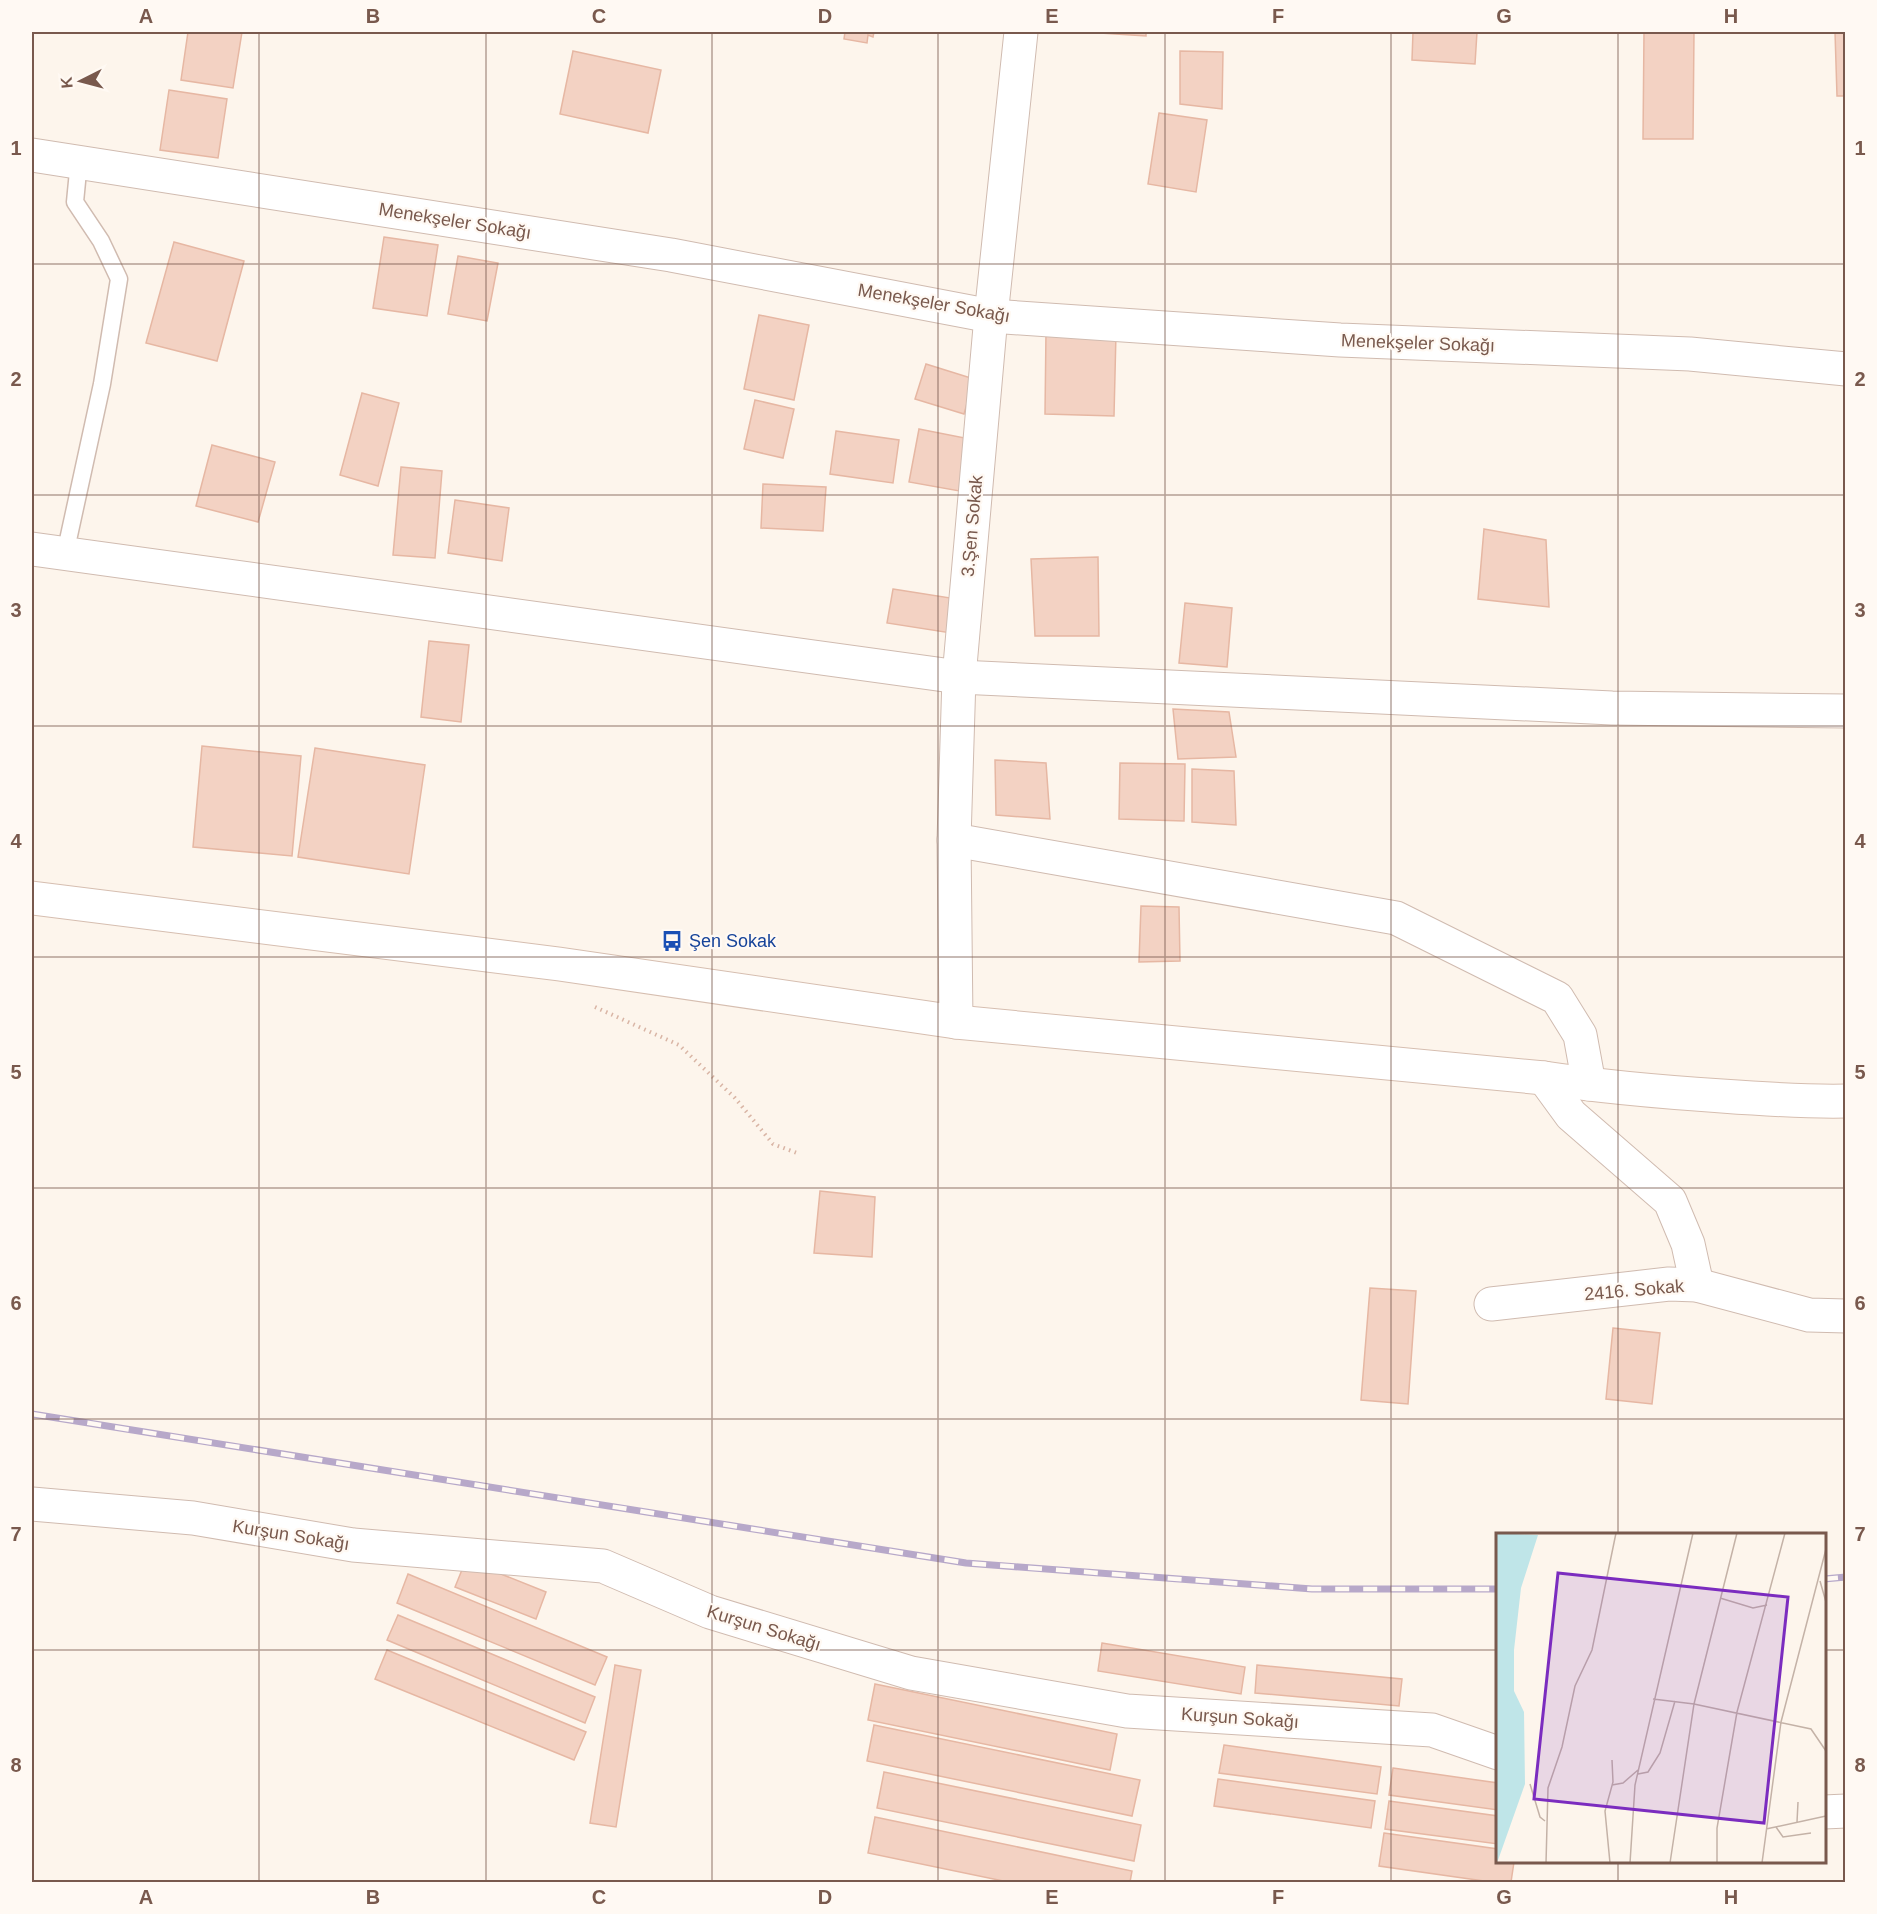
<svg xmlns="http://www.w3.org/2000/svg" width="1877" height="1914" viewBox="0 0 1877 1914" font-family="Helvetica,sans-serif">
<rect width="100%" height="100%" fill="#fdf5ec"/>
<!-- building -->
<g fill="#f3d2c3" stroke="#e6b7a3" stroke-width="1.5">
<path d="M188 32H242L233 88 181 80Z"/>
<path d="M845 32H874L873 37 868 35 867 43 844 39Z"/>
<path d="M1084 32H1146V36Z"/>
<path d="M1413 32H1477L1475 64 1412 60Z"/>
<path d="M1644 32H1694L1693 139H1643Z"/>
<path d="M1835 32H1846V96H1837Z"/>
<path d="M573 51 661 70 648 133 560 114Z"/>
<path d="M1180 51 1223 52 1222 109 1180 104Z"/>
<path d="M169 90 227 99 218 158 160 150Z"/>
<path d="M1159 113 1207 120 1196 192 1148 184Z"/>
<path d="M384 237 438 245 427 316 373 308Z"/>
<path d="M174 242 244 261 217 361 146 343Z"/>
<path d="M458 256 498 263 487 321 448 314Z"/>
<path d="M759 315 809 325 794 400 744 389Z"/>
<path d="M1046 331 1116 333 1114 416 1045 414Z"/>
<path d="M926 364 974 379 964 414 915 399Z"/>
<path d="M362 393 399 403 378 486 340 475Z"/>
<path d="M755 400 794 409 783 458 744 449Z"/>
<path d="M919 429 975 440 965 492 909 482Z"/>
<path d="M836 431 899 440 893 483 830 474Z"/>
<path d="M212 445 275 462 258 522 196 506Z"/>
<path d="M401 467 442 471 435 558 393 555Z"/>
<path d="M763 484 826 487 823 531 761 528Z"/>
<path d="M455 500 509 508 502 561 448 553Z"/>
<path d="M1484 529 1546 540 1549 607 1478 599Z"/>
<path d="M1098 557 1099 636H1035L1031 559Z"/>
<path d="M893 589 957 599 951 633 887 623Z"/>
<path d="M1185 603 1232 608 1227 667 1179 663Z"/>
<path d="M429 641 469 645 461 722 421 717Z"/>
<path d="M1173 709 1229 712 1236 757 1178 759Z"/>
<path d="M202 746 301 756 292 856 193 847Z"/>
<path d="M315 748 425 765 409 874 298 857Z"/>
<path d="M995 760 1046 763 1050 819 996 815Z"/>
<path d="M1120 763 1185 764 1184 821 1119 819Z"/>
<path d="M1192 769 1234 771 1236 825 1192 822Z"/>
<path d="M1141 906 1179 907 1180 961 1139 962Z"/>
<path d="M820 1191 875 1197 872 1257 814 1253Z"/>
<path d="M1370 1288 1416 1291 1408 1404 1361 1400Z"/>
<path d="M1613 1328 1660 1333 1652 1404 1606 1399Z"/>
<path d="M466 1560 546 1592 536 1619 455 1587Z"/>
<path d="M408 1574 607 1657 595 1685 397 1603Z"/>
<path d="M398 1615 595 1697 585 1723 387 1640Z"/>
<path d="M1102 1643 1245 1667 1241 1694 1098 1671Z"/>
<path d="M387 1650 586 1732 574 1760 375 1679Z"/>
<path d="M615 1665 641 1670 616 1827 590 1823Z"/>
<path d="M1257 1665 1402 1679 1399 1706 1255 1693Z"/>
<path d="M875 1684 1117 1734 1110 1770 868 1720Z"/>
<path d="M874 1725 1140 1780 1132 1816 867 1761Z"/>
<path d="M1224 1745 1381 1767 1377 1794 1219 1773Z"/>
<path d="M1393 1768 1498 1783V1810L1389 1795Z"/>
<path d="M884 1772 1141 1825 1134 1861 877 1808Z"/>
<path d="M1218 1779 1375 1801 1371 1828 1214 1806Z"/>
<path d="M1389 1801 1498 1816V1844L1385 1829Z"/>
<path d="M875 1817 1132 1871 1130 1882H1008L868 1853Z"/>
<path d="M1384 1833 1498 1849V1862H1514L1511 1882H1491L1379 1866Z"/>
</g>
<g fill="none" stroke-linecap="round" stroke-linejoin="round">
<defs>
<path id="lane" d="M65 554 102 384 119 279 101 241 75 202 79 161"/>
<g id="street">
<path d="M32 155 671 255 991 316 1340 340 1690 354 1846 369"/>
<path d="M32 549 959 677 1612 708 1846 711"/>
<path d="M954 840 1396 918 1557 998 1580 1035 1589 1084"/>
<path d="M956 1022 954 840 959 677 991 316 1021 32"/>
<path d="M1544 1078 1571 1115 1670 1201 1688 1244 1697 1285"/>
<path d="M1491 1304 1669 1284 1697 1285 1809 1315 1846 1316"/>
<path d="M32 1504 193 1518 353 1545 603 1566 710 1612 911 1673 1127 1711 1432 1730 1498 1753"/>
<path d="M1824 1812 1846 1811"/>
</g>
<path id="secondary" d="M32 898 559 964 956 1022 1544 1078C1603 1087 1662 1092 1722 1096 1763 1099 1804 1102 1846 1101"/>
</defs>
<!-- lane casing -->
<use href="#lane" stroke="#d0bbb0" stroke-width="19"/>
<!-- street casing -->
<use href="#street" stroke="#d0bbb0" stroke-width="35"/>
<!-- secondary casing -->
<use href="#secondary" stroke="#d6beb0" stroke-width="35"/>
<!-- path -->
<path stroke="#d9b5a5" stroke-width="4" stroke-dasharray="1.5 4.5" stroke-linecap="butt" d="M595 1007 679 1045 735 1098 773 1144 797 1153"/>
<!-- lane -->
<use href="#lane" stroke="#fff" stroke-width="16"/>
<!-- street -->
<use href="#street" stroke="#fff" stroke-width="33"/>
<!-- secondary -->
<use href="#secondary" stroke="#fff" stroke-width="33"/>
<defs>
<g id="rail">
<path d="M32 1414 966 1563 1312 1589H1498"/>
<path d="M1824 1579 1846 1577"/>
</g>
</defs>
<!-- rail casing -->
<use href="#rail" stroke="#b7a8c9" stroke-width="7"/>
<!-- rail -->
<use href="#rail" stroke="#fff9f3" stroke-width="4.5" stroke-dasharray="14" stroke-linecap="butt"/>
</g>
<!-- grid -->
<path fill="none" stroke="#79594d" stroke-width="1.5" stroke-opacity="0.55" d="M259 32V1882M486 32V1882M712 32V1882M938 32V1882M1165 32V1882M1391 32V1882M1618 32V1534M32 264H1846M32 495H1846M32 726H1846M32 957H1846M32 1188H1846M32 1419H1846M32 1650H1498M1824 1650H1846M1618 1862V1882"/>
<!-- icons -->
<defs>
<symbol id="bus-bare" viewBox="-9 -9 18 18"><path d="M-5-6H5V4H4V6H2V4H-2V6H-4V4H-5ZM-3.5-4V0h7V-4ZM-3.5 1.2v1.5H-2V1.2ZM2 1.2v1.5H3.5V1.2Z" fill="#1a4fb4" stroke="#fff9f3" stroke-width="2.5" paint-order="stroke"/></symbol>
</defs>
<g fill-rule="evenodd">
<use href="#bus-bare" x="657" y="926" width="30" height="30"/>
</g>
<g text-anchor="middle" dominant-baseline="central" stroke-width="4.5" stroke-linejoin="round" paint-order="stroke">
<!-- street labels -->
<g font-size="18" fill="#79594d" stroke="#fff9f3">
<text transform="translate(455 221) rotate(9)">Menekşeler Sokağı</text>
<text transform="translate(934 303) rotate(10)">Menekşeler Sokağı</text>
<text transform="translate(1418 343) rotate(2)">Menekşeler Sokağı</text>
<text transform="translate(972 526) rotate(-85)">3.Şen Sokak</text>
<text transform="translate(1634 1290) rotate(-5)">2416. Sokak</text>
<text transform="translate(291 1535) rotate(9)">Kurşun Sokağı</text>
<text transform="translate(764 1628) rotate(17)">Kurşun Sokağı</text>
<text transform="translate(1240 1718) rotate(4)">Kurşun Sokağı</text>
</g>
<!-- transit labels -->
<g font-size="18" fill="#164399" stroke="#fff9f3" text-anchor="start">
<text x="689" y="941">Şen Sokak</text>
</g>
</g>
<!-- overview -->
<g transform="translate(1496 1533)">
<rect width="330" height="330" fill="#fdf5ec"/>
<path d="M0 0 42 2 25 55 18 117V158L28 179 29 251 1 330Z" fill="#bfe5e8"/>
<path fill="none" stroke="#c4b2a7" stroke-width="1.5" d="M324 48 330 69M224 65 257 75 271 72M157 166 198 171 315 196 330 218M142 241 152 239 164 220 179 168M34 251 44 284 49 288M116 252 127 250 142 237M301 289 302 269M280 294 287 304 315 300M270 296 330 283M50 330 52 255 66 214 79 153 96 117 120 0M114 330 109 278 117 249 116 227M134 330 139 252 197 0M174 330 198 171 241 0M221 330V295L241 179 289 0M266 330 285 189 330 16"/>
<path fill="#7b2cbf" fill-opacity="0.15" stroke="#7b2cbf" stroke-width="3" d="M62 40 292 64 268 290 38 266Z"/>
<rect width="330" height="330" fill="none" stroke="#79594d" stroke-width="3"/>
</g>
<!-- border -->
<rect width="1877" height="1914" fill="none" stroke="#fff9f3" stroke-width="66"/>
<!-- north arrow -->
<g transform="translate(81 81) rotate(264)" stroke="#fff9f3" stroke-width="4.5" paint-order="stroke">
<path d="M0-4.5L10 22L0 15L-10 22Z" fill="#79594d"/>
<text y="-9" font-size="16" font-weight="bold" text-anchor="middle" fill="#79594d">K</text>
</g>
<rect x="33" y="33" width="1811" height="1848" fill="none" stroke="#79594d" stroke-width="2"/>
<g font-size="20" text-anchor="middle" font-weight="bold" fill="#79594d">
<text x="146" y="23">A</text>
<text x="373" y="23">B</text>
<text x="599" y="23">C</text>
<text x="825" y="23">D</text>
<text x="1052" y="23">E</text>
<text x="1278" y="23">F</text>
<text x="1504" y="23">G</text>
<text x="1731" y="23">H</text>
<text x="16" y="155">1</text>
<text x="1860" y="155">1</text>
<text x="16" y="386">2</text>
<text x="1860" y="386">2</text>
<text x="16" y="617">3</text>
<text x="1860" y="617">3</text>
<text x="16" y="848">4</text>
<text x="1860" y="848">4</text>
<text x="16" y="1079">5</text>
<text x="1860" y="1079">5</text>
<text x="16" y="1310">6</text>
<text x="1860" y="1310">6</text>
<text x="16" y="1541">7</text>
<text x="1860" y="1541">7</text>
<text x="16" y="1772">8</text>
<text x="1860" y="1772">8</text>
<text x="146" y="1904">A</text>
<text x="373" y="1904">B</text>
<text x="599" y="1904">C</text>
<text x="825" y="1904">D</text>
<text x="1052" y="1904">E</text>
<text x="1278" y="1904">F</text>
<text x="1504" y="1904">G</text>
<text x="1731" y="1904">H</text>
</g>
</svg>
